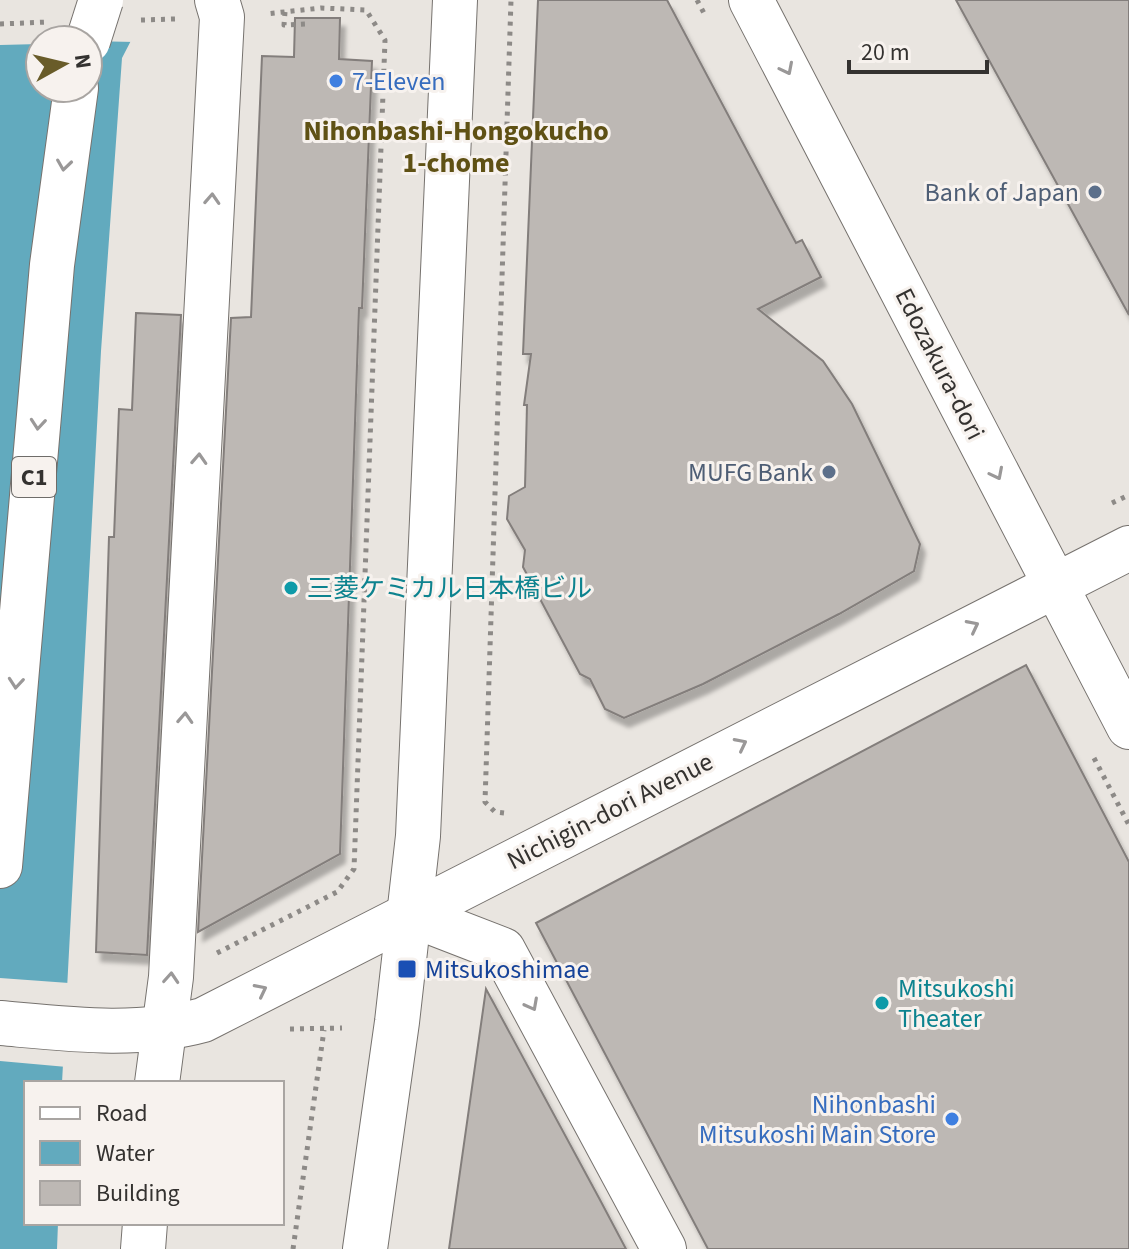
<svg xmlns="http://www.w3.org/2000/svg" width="1129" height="1249" viewBox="0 0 1129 1249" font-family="'Source Sans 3','Noto Sans JP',sans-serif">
<defs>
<filter id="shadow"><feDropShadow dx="5" dy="9" stdDeviation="2" flood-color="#0004"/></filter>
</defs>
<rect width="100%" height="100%" fill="#e9e5e0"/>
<!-- water -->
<path fill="#62aabe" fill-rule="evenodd" d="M0 0H152L122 58 101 351 62 1083H26V1223H58L57 1249H0ZM40 40H88V88H40Z"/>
<!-- pier -->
<g fill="#e9e5e0">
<path d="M0 0H156L135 42 40 40V44L0 45Z"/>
<path d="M0 978 69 983 67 1067 0 1061Z"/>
</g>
<!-- building -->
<g fill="#bdb8b4" stroke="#837e7b" stroke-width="2" filter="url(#shadow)">
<path d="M538 0H667L796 243 802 240 821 277 758 309 823 361 852 404 920 544 914 571 839 614 703 684 624 718 605 709 590 679 580 674 523 567 525 550 507 519 509 496 525 487 527 405H524L531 354H523Z"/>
<path d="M956 0H1129V315Z"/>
<path d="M295 18H340L339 59 372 61 362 308H359L340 854 198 932 231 318 251 317 262 56 294 57Z"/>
<path d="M136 313 181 315 147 955 96 952 109 537H114L119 409 132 410Z"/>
<path d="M1026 665 1129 862V1249H708L536 923Z"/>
<path d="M486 989 599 1198 626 1249H449Z"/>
</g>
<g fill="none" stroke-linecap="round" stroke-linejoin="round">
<defs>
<g id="minor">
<path d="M751 0 1129 727"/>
<path d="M410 914 503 950 664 1249"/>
<path d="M0 1023C67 1029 137 1038 203 1020L1129 548"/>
<path d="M157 1083 171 977 222 17 217 0"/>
<path d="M143 1249 145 1223"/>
</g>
<path id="tertiary" d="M365 1249 397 1022 418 836 455 0"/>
<path id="motorway" d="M0 866 52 265 76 88"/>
</defs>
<!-- minor casing -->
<use href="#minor" stroke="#76726e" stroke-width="46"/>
<!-- tertiary casing -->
<use href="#tertiary" stroke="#76726e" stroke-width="46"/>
<!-- motorway casing -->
<use href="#motorway" stroke="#76726e" stroke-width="46"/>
<!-- path -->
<g stroke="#8d8a87" stroke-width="5" stroke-dasharray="4 6" stroke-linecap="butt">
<path d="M697 0 706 17"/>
<path d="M285 12 284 25 305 24"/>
<path d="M141 20 175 19"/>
<path d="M0 24 47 22"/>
<path d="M1112 503 1129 495"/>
<path d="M1094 758 1129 825"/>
<path d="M504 813 495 812 485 802 511 0"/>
<path d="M217 953 337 892 354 869 385 40 366 10 321 8 265 14"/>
<path d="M290 1029 342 1028"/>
<path d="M293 1249 324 1030"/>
</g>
<!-- minor -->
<use href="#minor" stroke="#fff" stroke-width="44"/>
<!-- tertiary -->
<use href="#tertiary" stroke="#fff" stroke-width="44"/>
<!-- motorway -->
<use href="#motorway" stroke="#fff" stroke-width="44"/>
<defs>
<path id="motorway-bridge" d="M88 41 101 0"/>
</defs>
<!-- motorway-bridge casing -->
<use href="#motorway-bridge" stroke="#76726e" stroke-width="46" stroke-linecap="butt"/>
<!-- motorway-bridge -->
<use href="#motorway-bridge" stroke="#fff" stroke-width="44"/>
</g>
<!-- one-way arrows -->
<defs><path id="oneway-chevron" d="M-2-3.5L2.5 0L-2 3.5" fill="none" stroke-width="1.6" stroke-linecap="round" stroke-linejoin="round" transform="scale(2)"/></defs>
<g stroke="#9a9898">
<use href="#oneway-chevron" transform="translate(787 69) rotate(63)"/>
<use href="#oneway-chevron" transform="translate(64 165) rotate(98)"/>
<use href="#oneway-chevron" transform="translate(212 199) rotate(-87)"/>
<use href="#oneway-chevron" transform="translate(38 424) rotate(95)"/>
<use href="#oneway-chevron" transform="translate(199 459) rotate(-87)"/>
<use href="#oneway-chevron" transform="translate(997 474) rotate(63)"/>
<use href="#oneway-chevron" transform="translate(973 626) rotate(-27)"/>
<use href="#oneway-chevron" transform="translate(16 683) rotate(95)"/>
<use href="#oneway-chevron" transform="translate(185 718) rotate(-87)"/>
<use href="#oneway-chevron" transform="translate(741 744) rotate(-27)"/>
<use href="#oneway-chevron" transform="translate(171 978) rotate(-86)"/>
<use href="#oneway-chevron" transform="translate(261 990) rotate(-27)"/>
<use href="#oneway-chevron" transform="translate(532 1005) rotate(62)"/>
</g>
<!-- markers -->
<g fill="#3f7fe0" stroke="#f7f2ee" stroke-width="3">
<circle cx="336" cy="81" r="8"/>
<circle cx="952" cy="1119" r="8"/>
</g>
<g fill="#5c6f8a" stroke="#f7f2ee" stroke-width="3">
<circle cx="1095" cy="192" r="8"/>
<circle cx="829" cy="472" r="8"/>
</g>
<g fill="#0f9aa8" stroke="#f7f2ee" stroke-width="3">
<circle cx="291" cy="588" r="8"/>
<circle cx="882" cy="1003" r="8"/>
</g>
<rect fill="#1a4fb4" stroke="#f7f2ee" stroke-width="3" x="397" y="959" width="20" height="20" rx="4"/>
<g text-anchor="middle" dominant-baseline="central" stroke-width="6" stroke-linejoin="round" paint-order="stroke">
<!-- shield labels -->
<rect fill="#f7f2ee" stroke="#6e6c69" stroke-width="2" x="12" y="457" width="44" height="40" rx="6"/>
<g font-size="24" font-weight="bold" fill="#343230">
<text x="34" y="477">C1</text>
</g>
<!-- shop labels -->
<g font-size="26" fill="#366cbe" stroke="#f7f2ee" text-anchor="start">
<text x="352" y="81">7-Eleven</text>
<text x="936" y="1104" text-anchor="end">Nihonbashi<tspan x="936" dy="30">Mitsukoshi Main Store</tspan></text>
</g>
<!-- service labels -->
<g font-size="26" fill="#4e5e75" stroke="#f7f2ee" text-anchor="end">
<text x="1079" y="192">Bank of Japan</text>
<text x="813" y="472">MUFG Bank</text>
</g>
<!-- street labels -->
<g font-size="26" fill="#343230" stroke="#f7f2ee">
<text transform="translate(940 364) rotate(63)">Edozakura-dori</text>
<text transform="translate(610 811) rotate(-27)">Nichigin-dori Avenue</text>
</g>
<!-- culture labels -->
<g font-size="26" fill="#0d838f" stroke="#f7f2ee" text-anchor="start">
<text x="307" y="588">三菱ケミカル日本橋ビル</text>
<text x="898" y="988">Mitsukoshi<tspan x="898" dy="30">Theater</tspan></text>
</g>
<!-- transit labels -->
<g font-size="26" fill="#164399" stroke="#f7f2ee" text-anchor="start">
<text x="425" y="969">Mitsukoshimae</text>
</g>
<!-- neighbourhood labels -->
<g font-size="28" font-weight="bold" fill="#5f5114" stroke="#f7f2ee">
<text x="456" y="131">Nihonbashi-Hongokucho<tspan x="456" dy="32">1-chome</tspan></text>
</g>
</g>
<!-- legend -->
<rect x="24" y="1081" width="260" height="144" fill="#f7f2ee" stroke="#a9a5a2" stroke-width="2"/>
<rect x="40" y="1107" width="40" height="12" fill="#ffffff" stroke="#a9a5a2" stroke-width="2"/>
<text x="96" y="1121" font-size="24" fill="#343230">Road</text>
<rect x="40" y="1141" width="40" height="24" fill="#62aabe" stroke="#a9a5a2" stroke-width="2"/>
<text x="96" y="1161" font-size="24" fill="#343230">Water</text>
<rect x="40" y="1181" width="40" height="24" fill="#bdb8b4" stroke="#a9a5a2" stroke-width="2"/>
<text x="96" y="1201" font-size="24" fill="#343230">Building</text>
<!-- north arrow -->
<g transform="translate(64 64) rotate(82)"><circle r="38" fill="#f7f2ee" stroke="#a9a5a2" stroke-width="2"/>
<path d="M0-6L14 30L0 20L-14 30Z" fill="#695c29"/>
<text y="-12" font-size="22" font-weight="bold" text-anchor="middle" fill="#343230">N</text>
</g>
<!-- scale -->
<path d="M849 60v12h138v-12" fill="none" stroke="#343230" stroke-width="4"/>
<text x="861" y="60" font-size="24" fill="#343230" stroke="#f7f2ee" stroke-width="6" paint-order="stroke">20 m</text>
</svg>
